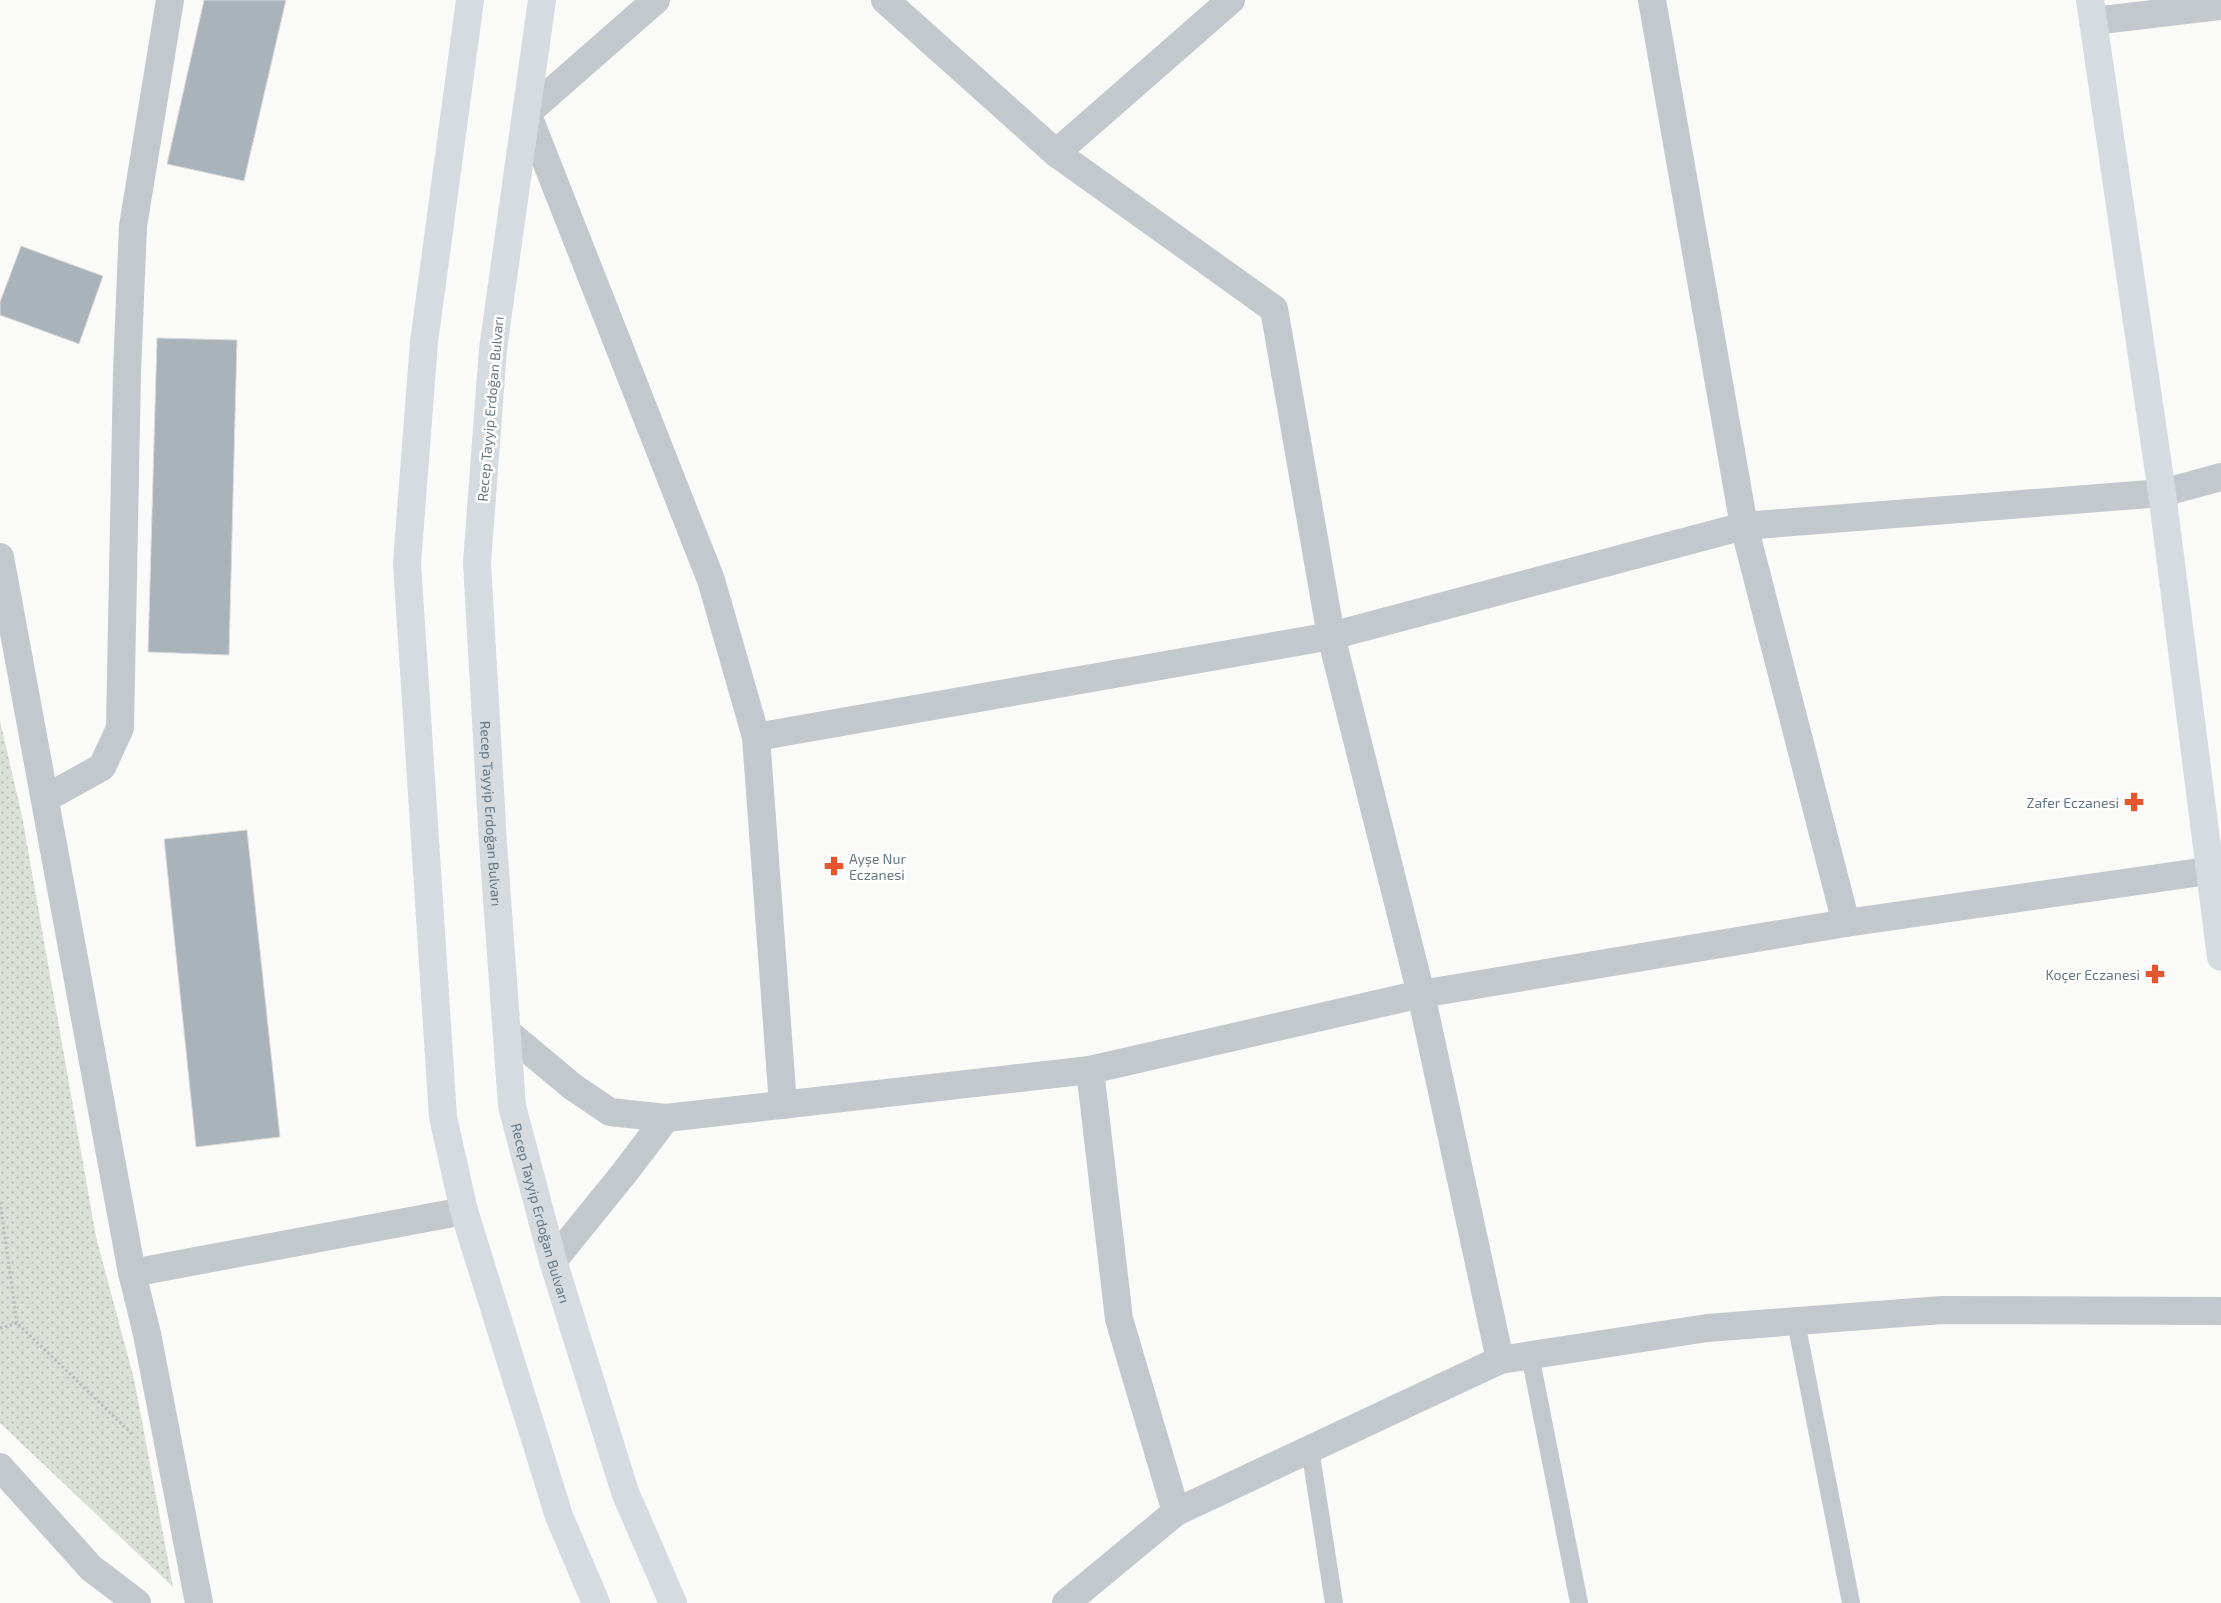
<svg xmlns="http://www.w3.org/2000/svg" width="2221" height="1603" viewBox="0 0 2221 1603" font-family="'Exo 2',sans-serif">
<defs>
<pattern id="park-dots" width="8" height="8" patternUnits="userSpaceOnUse" patternTransform="scale(1.25)"><rect width="8" height="8" fill="#dadfd7"/><path d="M2 2h.1M6 6h.1" fill="none" stroke="#b4b9b4" stroke-width="1.8" stroke-linecap="round"/></pattern>
</defs>
<rect width="100%" height="100%" fill="#fafaf8"/>
<!-- park -->
<path fill="url(#park-dots)" d="M0 721 22 816 96 1237 134 1379 173 1587 0 1423Z"/>
<!-- building -->
<g fill="#aab3b9" stroke="#dcdcda">
<path d="M204 0H286L244 181 167 164Z"/>
<path d="M21 246 103 276 79 344 0 315V302Z"/>
<path d="M157 338 237 340 229 655 148 652Z"/>
<path d="M247 830 280 1137 196 1147 164 839Z"/>
</g>
<g fill="none" stroke-linecap="round" stroke-linejoin="round">
<!-- path -->
<g stroke="#bbbfc2" stroke-width="3" stroke-dasharray="2.5 2.5" stroke-linecap="butt">
<path d="M0 1202 17 1323"/>
<path d="M0 1328 17 1323 132 1434"/>
</g>
<!-- lane -->
<g stroke="#c3c8cc" stroke-width="18">
<path d="M1796 1322 1851 1603"/>
<path d="M1530 1355 1579 1603"/>
<path d="M1310 1449 1334 1603"/>
</g>
<!-- street -->
<g stroke="#c3c8cc" stroke-width="28">
<path d="M656 0 527 113 711 580 756 737 783 1105"/>
<path d="M885 0 1056 153 1231 0"/>
<path d="M1652 0 1744 526 1846 923"/>
<path d="M2093 21 2221 6"/>
<path d="M1056 153 1274 309 1331 636 1421 994 1500 1360"/>
<path d="M0 557 132 1273 147 1334 199 1603"/>
<path d="M756 737 1331 636 1744 526 2162 493 2221 477"/>
<path d="M46 798 102 767 120 728 127 372 133 226 170 0"/>
<path d="M507 1032 573 1087 610 1112 666 1118 625 1172 553 1261"/>
<path d="M1090 1070 1119 1319 1176 1512"/>
<path d="M666 1118 1090 1070 1421 994 1846 923 2221 869"/>
<path d="M132 1273 464 1211"/>
<path d="M0 1467 91 1568 137 1603"/>
<path d="M1066 1603 1176 1512 1500 1360 1707 1328 1942 1310 2221 1311"/>
</g>
<!-- secondary -->
<g stroke="#d6dbdf" stroke-width="28">
<path d="M470 0 424 342 407 563 443 1117 464 1211 559 1516 596 1603"/>
<path id="s1" d="M542 0 493 349 477 563 493 843 512 1106 553 1261 625 1492 673 1603"/>
<path d="M2090 0 2162 493 2221 957"/>
</g>
</g>
<!-- icons -->
<defs>
<symbol id="pharmacy-bare" viewBox="-9 -9 18 18"><path d="M-2-6h4v4h4v4h-4v4h-4v-4h-4v-4h4Z" fill="#e4572e" stroke="#fff" stroke-width="2.5" paint-order="stroke"/></symbol>
</defs>
<g fill-rule="evenodd">
<use href="#pharmacy-bare" x="2120" y="788" width="28" height="28"/>
<use href="#pharmacy-bare" x="820" y="852" width="28" height="28"/>
<use href="#pharmacy-bare" x="2141" y="960" width="28" height="28"/>
</g>
<g text-anchor="middle" dominant-baseline="central" stroke-width="5" stroke-linejoin="round" paint-order="stroke">
<!-- street labels -->
<g font-size="14" fill="#657683" stroke="#fff">
<text transform="translate(490 409) rotate(-85)">Recep Tayyip Erdoğan Bulvarı</text>
<text stroke="none"><textPath href="#s1" startOffset="818">Recep Tayyip Erdoğan Bulvarı</textPath></text>
<text stroke="none"><textPath href="#s1" startOffset="1222">Recep Tayyip Erdoğan Bulvarı</textPath></text>
</g>
<!-- poi labels -->
<g font-size="14" fill="#657683" stroke="#fff" text-anchor="end">
<text x="2119" y="802">Zafer Eczanesi</text>
<text x="849" y="858" text-anchor="start">Ayşe Nur<tspan x="849" dy="16">Eczanesi</tspan></text>
<text x="2140" y="974">Koçer Eczanesi</text>
</g>
</g>
</svg>
